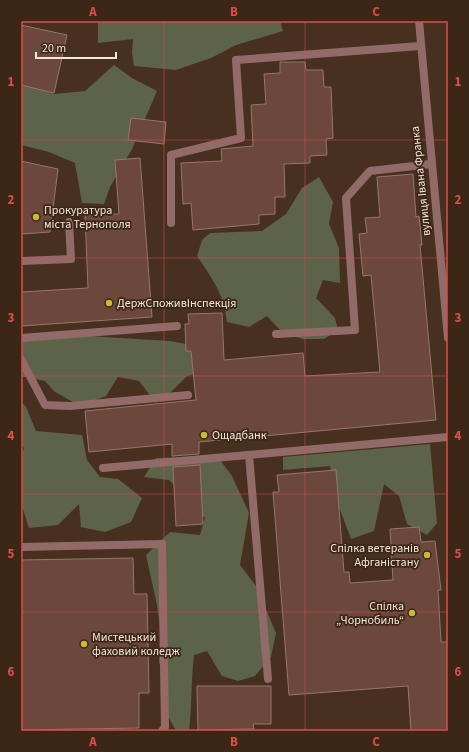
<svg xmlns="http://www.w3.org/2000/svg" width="469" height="752" viewBox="0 0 469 752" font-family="'Source Sans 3',sans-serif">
<rect width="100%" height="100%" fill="#47301f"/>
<!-- green -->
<g fill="#5d6348">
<path d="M98 21H280L283 31 236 45 211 58 176 70 134 66 132 53 133 39 98 43Z"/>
<path d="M114 65 132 78 157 91 132 149 110 187 104 204 82 203 75 163 49 152 21 145V87L30 85 54 94 85 91Z"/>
<path d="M319 177 333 202 329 224 339 248 340 283 323 280 316 298 335 318 338 330 324 339H303L283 333 267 316 249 327 227 322C224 294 212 278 197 256L202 240 210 233 262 231 286 214 302 188Z"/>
<path d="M55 334 170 341 218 350 219 368 187 376 171 392 156 403 139 381 118 377 106 396 80 406 55 392 45 381 21 376V339Z"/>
<path d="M21 401 26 407 36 431 82 435 87 460 100 477 118 479 142 498 131 522 105 532 81 527 79 504 58 525 29 528 21 503V458L24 448 21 444Z"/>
<path d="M430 444 437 523 427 535 407 524 399 496 384 484 374 531 351 539 336 499 330 466 283 470V457Z"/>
<path d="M217 456 232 476 249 513 240 565 256 586 276 633 271 657 255 676 238 681 222 676 207 651 194 655C191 680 192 705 189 731H178L175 729 162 705 163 680 159 661 162 640 157 605 146 555 170 532 200 535 205 518 191 501 169 480 144 477 156 458Z"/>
</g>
<!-- building -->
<g fill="#6b473c" stroke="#97776c">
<path d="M21 25 67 35 54 93 21 85Z"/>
<path d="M280 62H305L306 70H323L324 87H331L333 138 326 139 327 155 310 156V163L284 164 285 197H275V214L259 215V224L193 230 191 203 183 204 181 163 222 161 221 149 253 146 251 105 266 104 264 74 280 73Z"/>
<path d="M131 118 166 122 164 144 128 140Z"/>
<path d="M140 158 152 317 21 326V292L88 288 85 215 119 214 115 160Z"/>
<path d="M21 161 58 169 50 232 21 234Z"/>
<path d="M413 174 416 217 419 216 422 245H420L436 420 199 442V454L172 456V444L89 452 85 411 196 400 191 351H186L185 324H189L188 314 222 313 224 360 303 353 305 376 380 372 371 275 363 276 359 234 367 233 365 218 380 217 377 177Z"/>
<path d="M200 465 203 524 176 526 173 467Z"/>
<path d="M336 470 344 572H349L350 583 393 580 390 529 419 527 421 542 435 541 441 590H438L441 642H448V731H411L408 686 289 695 273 492H279L277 475Z"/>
<path d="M133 558 134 594H147L149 693H139V728L21 730V560Z"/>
<path d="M197 686H271V724H253L254 729 198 730Z"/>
</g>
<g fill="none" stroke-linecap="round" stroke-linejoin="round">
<!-- lane -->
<g stroke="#926b69" stroke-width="8">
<path d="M171 223V155L241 138 236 60 420 46"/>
<path d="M21 261 71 259 69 222"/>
<path d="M276 334 355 330 346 198 370 171 431 164"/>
<path d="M21 338 177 326"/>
<path d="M21 359 45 405 70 406 188 395"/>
<path d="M249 455 268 679"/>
<path d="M103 468 448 437"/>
<path d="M21 547 162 544 165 727 162 731"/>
</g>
<!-- street -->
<path stroke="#926b69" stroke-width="8" d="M419 21 448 338"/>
</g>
<!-- grid -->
<path fill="none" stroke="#dc4e4c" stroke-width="1" stroke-opacity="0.55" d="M164 21V731M305 21V731M21 140H448M21 258H448M21 376H448M21 494H448M21 612H448"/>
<!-- markers -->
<g fill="#cdb938" stroke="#3c2615" stroke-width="1.5">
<circle cx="36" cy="217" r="4"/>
<circle cx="109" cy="303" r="4"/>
<circle cx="204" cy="435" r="4"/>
<circle cx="427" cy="555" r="4"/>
<circle cx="412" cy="613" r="4"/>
<circle cx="84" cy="644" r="4"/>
</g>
<g text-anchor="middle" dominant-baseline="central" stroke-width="3.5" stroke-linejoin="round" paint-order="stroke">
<!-- street labels -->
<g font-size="12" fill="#f5e6dc" stroke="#3c2615">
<text transform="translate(421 181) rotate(-96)">вулиця Івана Франка</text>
</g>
<!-- poi labels -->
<g font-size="12" fill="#f5e6dc" stroke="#3c2615" text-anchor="start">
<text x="44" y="210">Прокуратура<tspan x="44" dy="14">міста Тернополя</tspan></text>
<text x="117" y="303">ДержСпоживІнспекція</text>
<text x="212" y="435">Ощадбанк</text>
<text x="419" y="548" text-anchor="end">Спілка ветеранів<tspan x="419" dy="14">Афганістану</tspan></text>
<text x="404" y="606" text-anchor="end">Спілка<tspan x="404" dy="14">„Чорнобиль“</tspan></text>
<text x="92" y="637">Мистецький<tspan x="92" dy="14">фаховий коледж</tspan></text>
</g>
</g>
<!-- border -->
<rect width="469" height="752" fill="none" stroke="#3c2615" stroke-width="44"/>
<!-- scale -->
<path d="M36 52v6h80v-6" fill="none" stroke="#f5e6dc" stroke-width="2"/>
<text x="42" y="52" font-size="12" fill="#f5e6dc" stroke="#3c2615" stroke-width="3" paint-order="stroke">20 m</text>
<rect x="22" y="22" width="425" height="708" fill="none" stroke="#dc4e4c" stroke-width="1.5"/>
<g font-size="13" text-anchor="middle" font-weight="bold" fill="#dc4e4c">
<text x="93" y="16">A</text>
<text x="234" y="16">B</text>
<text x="376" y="16">C</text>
<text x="11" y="86">1</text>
<text x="458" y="86">1</text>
<text x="11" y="204">2</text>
<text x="458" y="204">2</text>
<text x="11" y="322">3</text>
<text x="458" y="322">3</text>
<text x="11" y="440">4</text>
<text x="458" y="440">4</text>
<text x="11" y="558">5</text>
<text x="458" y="558">5</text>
<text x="11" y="676">6</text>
<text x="458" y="676">6</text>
<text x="93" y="746">A</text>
<text x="234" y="746">B</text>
<text x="376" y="746">C</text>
</g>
</svg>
